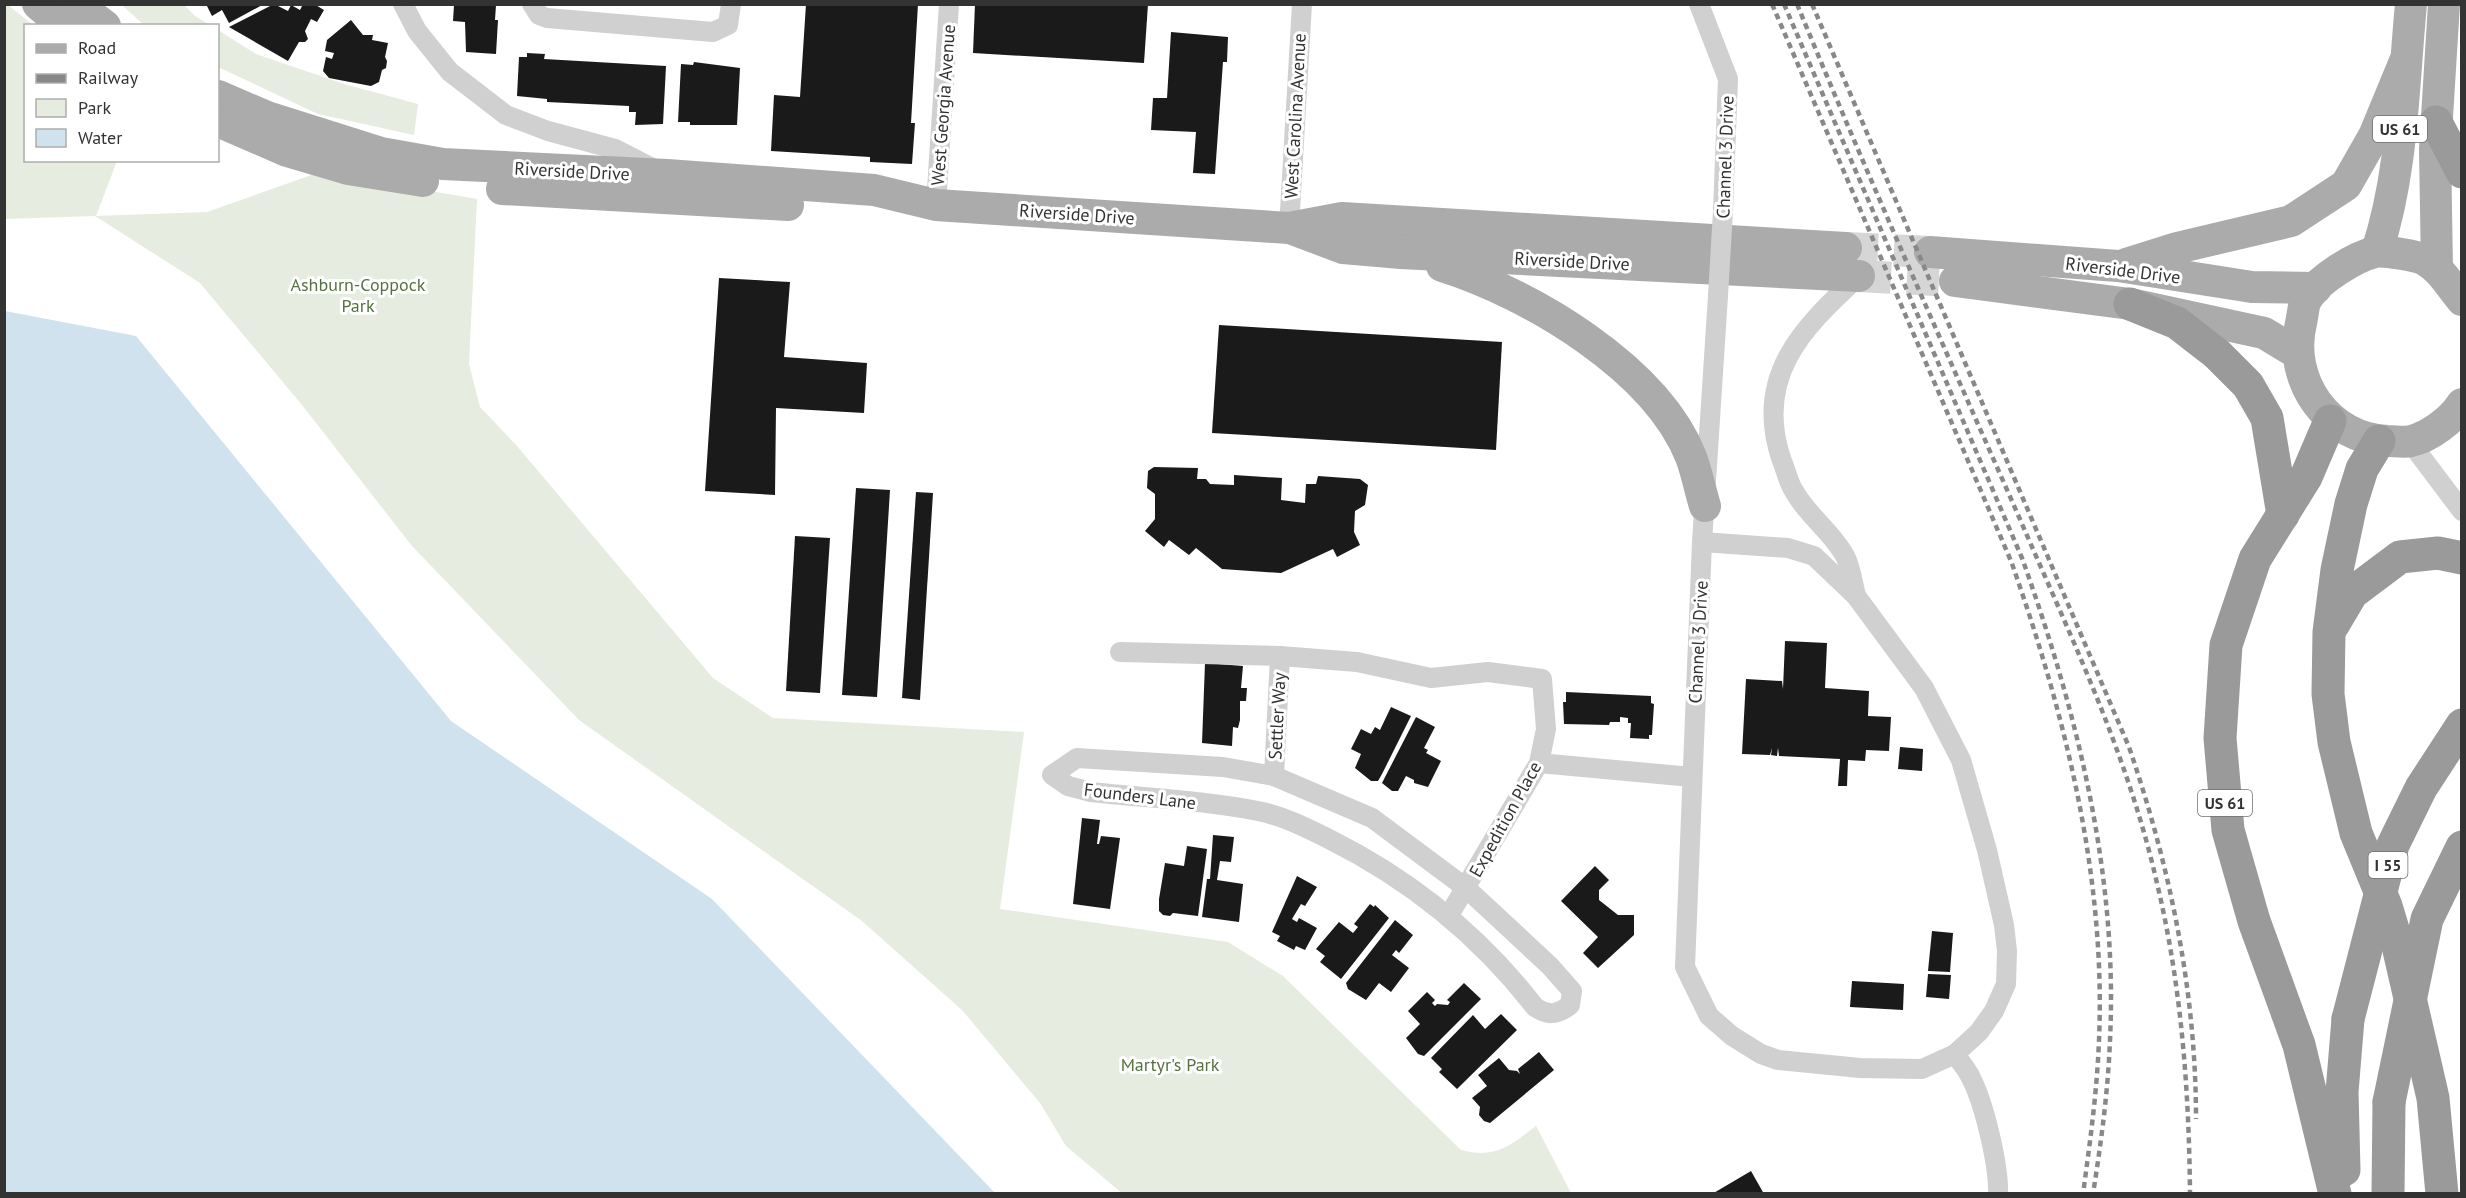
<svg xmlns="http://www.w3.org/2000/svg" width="2466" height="1198" viewBox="0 0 2466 1198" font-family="'PT Sans',sans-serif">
<rect width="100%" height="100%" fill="#fff"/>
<!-- green -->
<g fill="#e6ecdf">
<path d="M4 5H8L33 25 26 26V160L117 161 96 216 207 212 320 172 477 199 469 364 480 407 517 446 713 678 773 718 1024 732 1000 909 1228 942 1283 976 1461 1150C1496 1159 1509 1146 1536 1126L1571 1193 1123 1194 1066 1146 1040 1103 962 1010 862 921 579 720 412 546 302 405 200 283 95 216 5 219Z"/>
<path d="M122 5H184L195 16 210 25H144Z"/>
<path d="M218 30 256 54 344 84 418 104 414 135 318 114 218 67Z"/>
</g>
<!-- water -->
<path fill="#cfe2ee" d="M5 311 136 336 451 721 712 899 995 1193H5Z"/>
<!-- building -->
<g fill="#1a1a1a">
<path d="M206 4H264L229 23 222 10 212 16Z"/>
<path d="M274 4 288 11 291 5 300 10 303 4H314L324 10 317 22 311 19 305 31 308 39 305 42H299L288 61 229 27Z"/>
<path d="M806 4H918L911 123H915L912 164 870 162V157L771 151 774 95 800 97Z"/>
<path d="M975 4H1148L1144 63 973 53Z"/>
<path d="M454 5H496L495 20H498L496 54 466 52 465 22 453 21Z"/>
<path d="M351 20 363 35H373L372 40 388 43 385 57 387 61 386 68 382 70 379 82 371 86 329 78 323 71 326 57 332 59 334 53 325 51 327 40Z"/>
<path d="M1171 32 1228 37 1227 62H1223L1215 174 1193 173 1196 132 1151 130 1153 98H1167Z"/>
<path d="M527 53 545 54 544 59 666 66 663 124 635 125 636 112H629V106L547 102V99L517 96 519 57H527Z"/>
<path d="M694 62 740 68 737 125H690V122H678L681 64 693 65Z"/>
<path d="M719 278 790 282 784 357 867 363 864 413 776 408 775 495 705 491Z"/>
<path d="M1219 325 1502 342 1496 450 1212 433Z"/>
<path d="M1154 467 1198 468 1197 479H1206L1210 484 1234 485V475L1282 478 1281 500 1305 503 1306 484H1316L1318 476 1360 479 1368 485 1365 505 1355 511 1354 532 1360 545 1337 557 1333 549 1281 573 1222 569 1196 548 1189 555 1169 540 1164 547 1145 531 1155 519V494L1147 488 1148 471Z"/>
<path d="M856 488 890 490 877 697 842 695Z"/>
<path d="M916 492 933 493 920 700 902 698Z"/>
<path d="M795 536 830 538 820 693 786 691Z"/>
<path d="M1785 641 1827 643 1825 688 1869 691 1868 716 1891 717 1889 751 1866 750 1865 761 1848 760 1847 786H1838L1840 759 1779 756 1778 748 1777 756 1771 755 1772 748 1770 755 1742 754 1746 679 1782 681 1783 689Z"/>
<path d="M1205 663 1243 666 1241 688H1247L1246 701H1240V720L1238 728 1233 727 1232 746 1202 743Z"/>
<path d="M1566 692 1651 696V703L1654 704 1652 735H1649V739L1630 738 1631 723H1628V718L1620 717V722H1610L1609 725 1564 724 1563 702H1566Z"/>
<path d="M1391 707 1411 716 1382 774 1378 781H1371L1355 768 1361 754 1351 749 1361 729 1371 734 1375 727 1380 730Z"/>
<path d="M1416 717 1435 727 1424 748 1428 750 1426 753 1441 761 1428 787 1414 783V780L1406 776 1398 791H1392L1382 783Z"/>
<path d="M1900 747 1923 749 1922 771 1898 769Z"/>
<path d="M1082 818 1100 820 1097 844H1099L1101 836 1120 838 1110 909 1073 904Z"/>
<path d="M1213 835 1234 837 1231 862 1220 861 1217 880 1243 884 1239 922 1202 917 1207 879H1210Z"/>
<path d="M1187 846 1207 849 1198 916 1173 913 1170 916 1163 915 1159 911V899L1165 863 1184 866Z"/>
<path d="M1595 866 1609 880 1599 890V900L1618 915H1634V935L1598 968 1583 953 1598 937 1561 901Z"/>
<path d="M1297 876 1317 887 1305 906 1301 904 1292 919 1297 922 1299 918 1317 928 1305 950 1296 946 1294 950 1277 941 1280 936 1272 932Z"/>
<path d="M1370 904 1374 907 1375 905 1389 918 1341 979 1320 962 1325 956 1316 949 1339 922 1353 933 1358 927 1354 924Z"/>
<path d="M1395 920 1413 935 1399 953 1396 950 1392 955 1409 968 1391 992 1379 983 1366 1000 1348 989 1346 983Z"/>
<path d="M1932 931 1953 933 1950 972 1928 971Z"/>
<path d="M1928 974 1951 975 1949 999 1926 997Z"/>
<path d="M1852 981 1904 984 1903 1010 1850 1007Z"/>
<path d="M1464 983 1481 999 1424 1056 1418 1054 1406 1038 1420 1024 1408 1011 1427 992 1435 1000 1432 1003 1435 1006 1437 1004 1448 1005 1450 1002 1447 1000Z"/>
<path d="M1501 1014 1517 1030 1457 1089 1439 1072 1442 1069 1431 1058 1473 1015 1485 1029Z"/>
<path d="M1539 1052 1554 1070 1490 1123 1484 1121 1479 1115 1480 1107 1472 1098 1487 1086 1478 1075 1499 1058 1509 1070 1517 1071 1520 1074 1518 1069Z"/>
<path d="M1751 1171 1764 1194H1712Z"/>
</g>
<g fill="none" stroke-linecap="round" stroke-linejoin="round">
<!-- primary-tunnel -->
<g stroke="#d6d6d6" stroke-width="32" stroke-dasharray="32 16" stroke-linecap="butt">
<path d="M1846 248 1930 252"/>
<path d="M1859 276 1955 281"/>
</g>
<!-- minor -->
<g stroke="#d0d0d0" stroke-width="20">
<path d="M403 4 417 31 450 72 506 115 548 131 615 149 654 169"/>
<path d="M532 4 539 15 547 18 713 32 728 25 731 4"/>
<path d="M1699 4 1728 79 1723 211"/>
<path d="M936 205 949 4"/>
<path d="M1289 228 1302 4"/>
<path d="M2410 442 2462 511"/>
<path d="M1702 542 1788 548 1814 556 1856 596 1924 688 1961 760 1987 850 2004 925 2007 951 2006 984 1994 1011 1979 1032 1955 1054 1922 1069 1860 1068 1778 1060 1761 1054 1732 1036 1709 1016 1685 967 1702 542 1718 296"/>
<path d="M1856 596C1853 584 1851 567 1845 556 1832 532 1807 515 1794 491 1788 482 1786 470 1782 461 1753 378 1801 329 1859 276"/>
<path d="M1120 652 1280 656 1357 662 1431 678 1488 672 1542 679 1546 729 1539 763 1448 917"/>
<path d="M1077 758 1223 767 1274 776 1372 818 1466 888 1550 966 1572 991 1570 1005C1557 1015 1548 1016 1535 1007 1480 936 1409 879 1329 839 1307 828 1283 816 1258 811 1203 800 1146 798 1091 792L1068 786 1052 775Z"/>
<path d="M1539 763 1692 777"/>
<path d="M1274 776 1280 656"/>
<path d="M1955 1054C1960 1062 1967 1069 1971 1078 1984 1103 1999 1165 1998 1194"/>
</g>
<!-- primary -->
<g stroke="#ababab" stroke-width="32">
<path d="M38 4 64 26"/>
<path d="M76 4 105 26"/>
<path d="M218 96 267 117 381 153 443 164 667 175 874 190 936 205 1289 228 1342 218 1846 248"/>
<path d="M218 121 287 151 348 169 423 181"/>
<path d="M502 189 788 205"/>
<path d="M1290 228 1343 248 1401 253 1859 276"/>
<path d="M2377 251C2403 172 2403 87 2411 4"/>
<path d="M1930 252 2118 266 2252 287 2316 288"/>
<path d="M2126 264 2177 248 2291 221 2346 185 2374 136 2405 61"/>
<path d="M1442 266C1529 293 1656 368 1691 457 1697 473 1700 490 1705 506"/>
<path d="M2437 268 2435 149 2444 4"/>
<path d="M1955 281 2130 304 2264 333 2297 353"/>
<path d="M2462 300C2450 286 2441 269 2425 260 2418 256 2383 250 2375 252 2355 257 2319 279 2308 297 2303 303 2303 315 2301 323 2287 380 2328 439 2388 441 2395 441 2404 443 2411 441 2429 437 2452 420 2462 404"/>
</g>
<!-- motorway -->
<g stroke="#9a9a9a" stroke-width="33">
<path d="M2436 122 2462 172"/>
<path d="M2130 304 2177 323 2217 354 2248 385 2267 418 2283 515"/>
<path d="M2330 421 2306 477 2255 559 2226 645 2220 738 2228 830 2254 921 2299 1045 2335 1194"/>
<path d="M2379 441 2362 469 2351 504 2337 570 2329 632 2328 694 2334 742 2356 833 2386 906 2398 946 2433 1098 2442 1194"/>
<path d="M2333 625 2352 593 2400 557 2438 553 2462 558"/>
<path d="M2344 1170 2342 1092 2348 1019"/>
<path d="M2388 1194 2389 1102"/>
</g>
<!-- rail -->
<g stroke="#888" stroke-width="4.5" stroke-dasharray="6 4.5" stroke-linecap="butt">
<path d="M1772 4 2011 561C2065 714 2106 877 2099 1040 2097 1092 2090 1142 2083 1194"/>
<path d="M1784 4 2022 558C2077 712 2118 875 2110 1040 2108 1092 2101 1143 2093 1194"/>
<path d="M1797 4C1868 177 1944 347 2019 517 2070 635 2127 753 2156 879 2181 982 2189 1087 2190 1194"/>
<path d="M1812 4 2129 747C2170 867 2196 991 2196 1119"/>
</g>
<!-- minor-bridge -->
<path stroke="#d0d0d0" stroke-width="20" d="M1718 296 1723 211"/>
<!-- motorway-bridge -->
<g stroke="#9a9a9a" stroke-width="33">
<path d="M2348 1019 2393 845 2421 788 2462 725"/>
<path d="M2389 1102 2427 919 2462 847"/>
</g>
</g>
<g text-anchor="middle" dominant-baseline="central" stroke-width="6" stroke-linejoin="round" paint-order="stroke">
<!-- shield labels -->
<g fill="#fff" stroke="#707070" stroke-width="1.5">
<rect x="2373" y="116" width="54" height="26" rx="4.5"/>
<rect x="2198" y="790" width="54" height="26" rx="4.5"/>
<rect x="2368.5" y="852" width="39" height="26" rx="4.5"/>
</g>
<g font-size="16" font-weight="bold" fill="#333">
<text x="2400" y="129">US 61</text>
<text x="2225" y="803">US 61</text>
<text x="2388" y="865">I 55</text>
</g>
<!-- street labels -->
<g font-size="18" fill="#333" stroke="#fff">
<text transform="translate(943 105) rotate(-86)">West Georgia Avenue</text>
<text transform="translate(1295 116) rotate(-87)">West Carolina Avenue</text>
<text transform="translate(1725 157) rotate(-88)">Channel 3 Drive</text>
<text transform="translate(572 171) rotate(3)">Riverside Drive</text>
<text transform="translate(1077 214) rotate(4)">Riverside Drive</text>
<text transform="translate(1572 261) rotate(3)">Riverside Drive</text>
<text transform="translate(2123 270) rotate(7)">Riverside Drive</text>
<text transform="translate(1698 642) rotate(-87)">Channel 3 Drive</text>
<text transform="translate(1277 716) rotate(-87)">Settler Way</text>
<text transform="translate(1140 796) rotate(7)">Founders Lane</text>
<text transform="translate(1505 819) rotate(-61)">Expedition Place</text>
</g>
<!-- park labels -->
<g font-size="18" fill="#56703f" stroke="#fff">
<text x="358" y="284">Ashburn-Coppock<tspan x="358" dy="21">Park</tspan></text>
<text x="1170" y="1064">Martyr's Park</text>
</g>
</g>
<!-- border -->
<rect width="2466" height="1198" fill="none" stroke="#333333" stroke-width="12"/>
<!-- legend -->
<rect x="24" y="24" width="195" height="138" fill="#ffffff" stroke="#adadad" stroke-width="1.5"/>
<rect x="36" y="44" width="30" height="9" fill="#ababab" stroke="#adadad" stroke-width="1.5"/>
<text x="78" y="54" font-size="18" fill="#333333">Road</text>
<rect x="36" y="74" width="30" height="9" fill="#888888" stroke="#adadad" stroke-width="1.5"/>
<text x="78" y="84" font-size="18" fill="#333333">Railway</text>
<rect x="36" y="99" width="30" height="18" fill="#e6ecdf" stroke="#adadad" stroke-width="1.5"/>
<text x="78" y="114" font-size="18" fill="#333333">Park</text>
<rect x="36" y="129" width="30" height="18" fill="#cfe2ee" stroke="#adadad" stroke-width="1.5"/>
<text x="78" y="144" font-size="18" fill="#333333">Water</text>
</svg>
